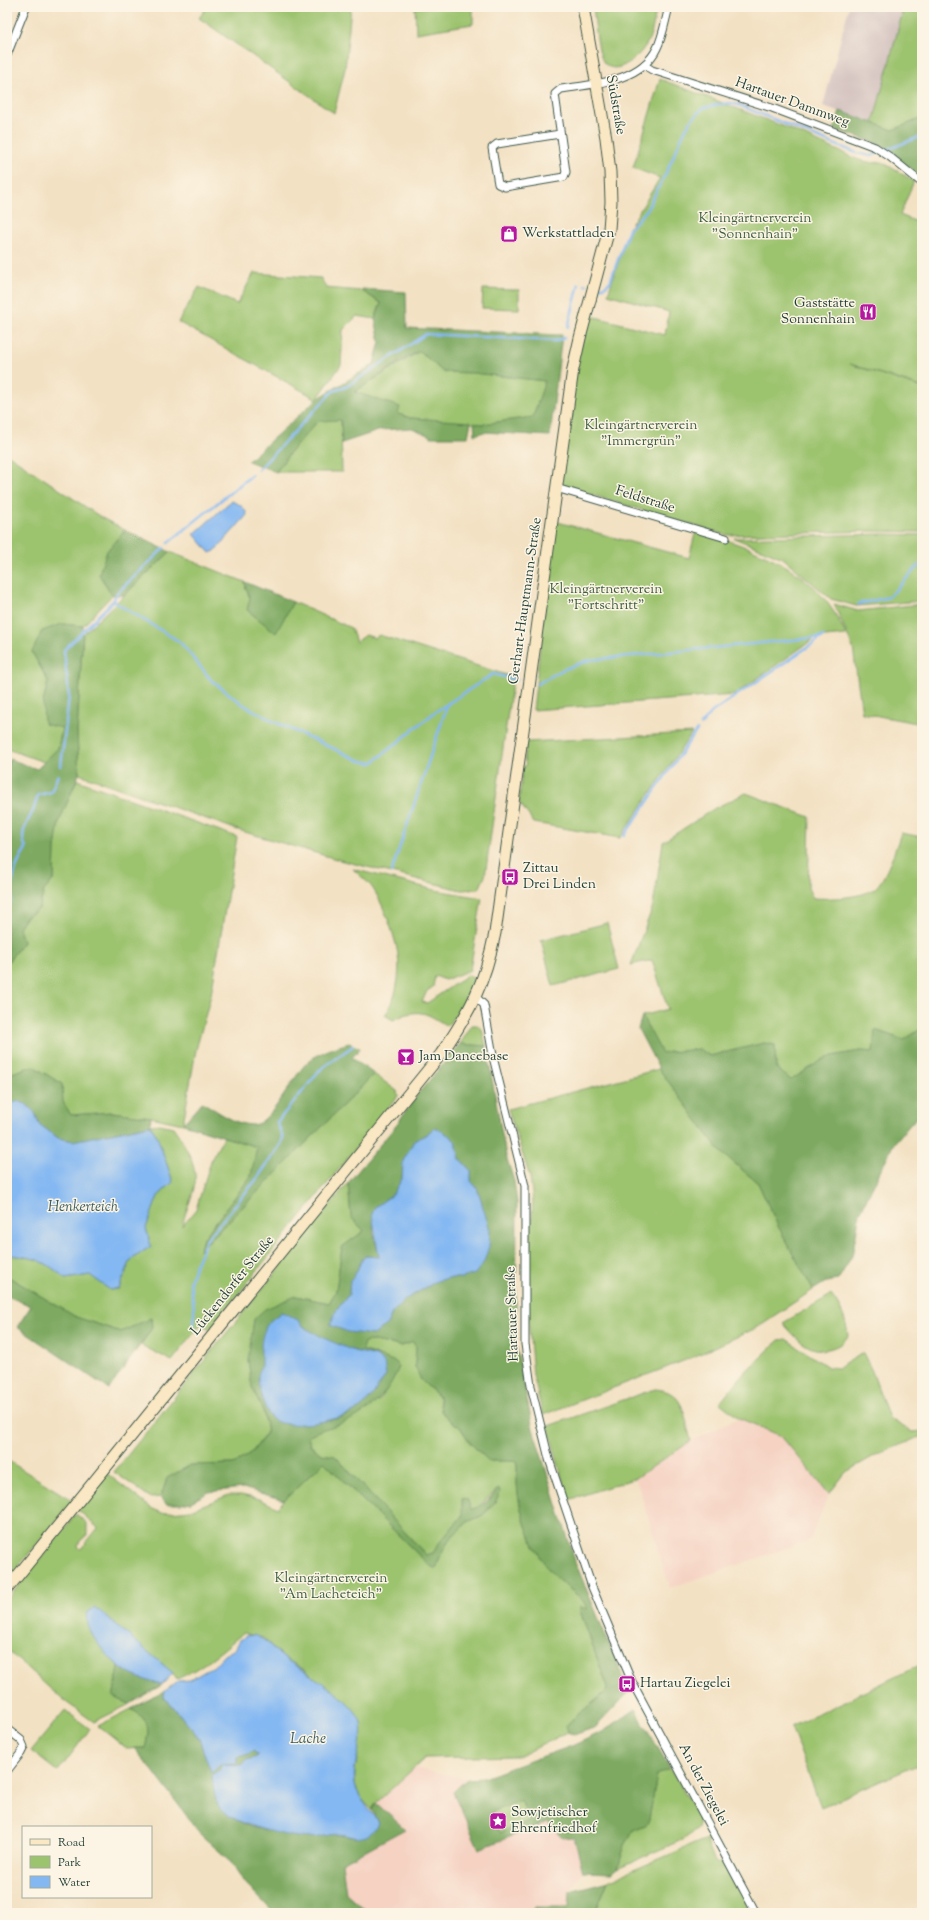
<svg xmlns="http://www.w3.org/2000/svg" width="929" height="1920" viewBox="0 0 929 1920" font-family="'Sorts Mill Goudy',serif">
<rect width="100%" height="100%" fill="#fcf5e5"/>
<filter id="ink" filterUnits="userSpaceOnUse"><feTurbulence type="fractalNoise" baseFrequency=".025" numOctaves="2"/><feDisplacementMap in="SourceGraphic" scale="8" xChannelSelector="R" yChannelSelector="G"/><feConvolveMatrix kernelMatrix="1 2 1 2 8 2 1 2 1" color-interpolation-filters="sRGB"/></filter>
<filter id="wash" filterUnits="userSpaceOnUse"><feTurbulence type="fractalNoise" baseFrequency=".012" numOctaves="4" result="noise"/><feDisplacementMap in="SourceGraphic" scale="16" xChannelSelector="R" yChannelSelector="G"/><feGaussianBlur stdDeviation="0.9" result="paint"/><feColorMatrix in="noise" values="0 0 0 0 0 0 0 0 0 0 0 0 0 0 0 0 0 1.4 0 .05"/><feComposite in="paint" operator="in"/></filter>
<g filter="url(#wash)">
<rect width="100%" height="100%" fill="#f3e1c3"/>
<!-- built -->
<g fill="#f5d2c2">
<path d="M739 1418 781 1436 829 1494 810 1540 670 1588 636 1479 691 1441Z"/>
<path d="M415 1768 467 1779 454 1792 479 1849 548 1822 562 1838 574 1837 583 1872 570 1891V1907H535L526 1913H369L346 1893 342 1863 404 1829 376 1803Z"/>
</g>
<!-- industrial -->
<path fill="#d1bfbd" d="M849 7H922V118L893 130 823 106Z"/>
<!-- green -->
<g fill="#9cc36e" stroke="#5e8051">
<path d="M207 7H351L345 69 334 113 199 18Z"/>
<path d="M415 7H473V24L416 33Z"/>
<path d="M593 7H657C654 18 653 33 647 43 642 54 618 77 605 64 597 56 595 19 593 7Z"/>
<path d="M904 7H922V118L893 130 873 123Z"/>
<path d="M660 79 785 127 859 160 873 163 882 162 914 181 900 215 922 224V387L850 364 922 388V532L872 531 726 535 559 485 575 370 588 315 665 335 669 312 608 294 629 228 660 178 633 168Z"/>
<path d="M254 273 321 278 326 288 362 291 381 303 375 319 357 316 343 330 341 365 317 399 178 322 199 287 237 304Z"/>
<path d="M483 289 519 290V309L482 308Z"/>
<path d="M420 351 443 372 473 373 545 381 533 417 483 424 411 418 398 414 399 407 354 392Z"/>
<path d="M341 419 342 472H276L292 450 317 421Z"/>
<path d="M7 454 102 518 125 530 107 551 99 574 112 595 83 626 62 624 32 652 48 681 43 703 62 728 58 748 44 762 7 749Z"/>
<path d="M554 521 689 558 696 530C761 551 817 568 846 635L815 638 734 695 533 710Z"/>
<path d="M882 534 922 535V601L856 606 831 599 783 558 734 538Z"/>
<path d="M170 552 245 582 246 589 250 598 247 610 276 632 293 602 351 628 356 642 366 635 375 638 379 635 513 677 485 876 479 889 461 890 343 861 238 830 79 774 77 732 83 634Z"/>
<path d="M834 604 858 611 922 604V724L862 713 853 648Z"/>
<path d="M692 733 620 838 534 823 519 802 523 766H526L524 758 527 742Z"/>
<path d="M77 780 237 837 211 995 196 1050 183 1124 151 1117 112 1112 71 1115 63 1102 62 1084 33 1066 12 1073 7 1078V963L23 942 19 928 25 918 39 909 44 891 54 879 55 847 59 822Z"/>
<path d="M746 793 810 817 808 888 813 898C829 899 861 898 874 889 886 880 896 847 901 833L922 837V1028L904 1040 875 1030 873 1052 860 1051 827 1057 791 1080 776 1068 775 1045 764 1043 710 1056 699 1049 661 1053 642 1016 668 1009 652 960 631 965 653 906 663 842 715 808Z"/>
<path d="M353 869 435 890 482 898 470 970 445 980 435 976 433 987 427 991 422 1002 427 1003 468 975 474 979 460 1010 447 1026C424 1011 418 1008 393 1020L385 1015C396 1001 401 973 398 955 396 938 382 900 371 886 366 880 359 875 353 869Z"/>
<path d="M607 923 619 969 553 986 541 940Z"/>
<path d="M472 1025H477L482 1029 486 1046 460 1044Z"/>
<path d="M659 1069 720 1151 758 1183 778 1226 813 1290 754 1329 691 1358 543 1415 533 1375 529 1328 528 1275 533 1201 530 1177 508 1109Z"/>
<path d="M374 1074 397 1091 398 1096 209 1330 201 1324 172 1361 141 1345 152 1328 151 1318 121 1332 76 1317 7 1276V1255C35 1257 45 1260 65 1279L90 1275 110 1290 119 1289 131 1260 151 1246 146 1228 158 1196 173 1182 157 1136 150 1125 160 1124 173 1127C183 1140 198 1167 195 1184 192 1199 185 1212 182 1226L196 1209 212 1158 224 1137 257 1147 251 1176 203 1239 200 1250Z"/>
<path d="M348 1183 351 1217 364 1231 342 1247 336 1291 329 1303 296 1296 248 1360 252 1387 264 1414 267 1432 253 1451 234 1464 191 1465 167 1478 161 1497 151 1498 114 1472Z"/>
<path d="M831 1295C840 1306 847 1321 848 1336 843 1343 840 1345 832 1348 810 1355 797 1339 783 1323Z"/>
<path d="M786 1339 828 1367 838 1368 863 1353 872 1371 889 1418 912 1432 922 1431V1436L876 1455 846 1472 829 1494 781 1436 739 1418 720 1403 744 1373 779 1340Z"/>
<path d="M374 1341 400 1346 413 1342 416 1347 415 1366 421 1380 439 1397 441 1411 448 1419 460 1427 471 1444 489 1461H516C518 1469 517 1475 517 1483 519 1515 533 1551 554 1575 561 1585 587 1599 587 1609L580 1611 606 1683 607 1690C594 1704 578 1712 566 1726L568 1732 520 1756 425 1758 376 1803 372 1810 360 1797 355 1784V1770L359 1748 352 1708 303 1669 284 1658 263 1638 243 1633C223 1650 202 1668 177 1679L173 1673 95 1608 99 1643 119 1667 114 1697 130 1704 94 1722 63 1700 7 1650V1600L76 1514 87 1523V1535L80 1541 78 1547 81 1549 98 1528 76 1508 105 1472 151 1508 162 1513 190 1510 229 1495H241L259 1499 278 1508 284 1500 324 1462 429 1565 436 1569C441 1550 451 1535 466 1523 471 1520 476 1518 481 1516 491 1510 496 1500 499 1488L477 1508 471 1509 467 1499C464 1505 464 1512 461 1517 454 1530 441 1540 433 1553L426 1555 335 1456 321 1454 310 1445 308 1436 319 1429 334 1426 381 1399 399 1367 377 1355 361 1350 363 1342Z"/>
<path d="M655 1389C686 1391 684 1417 691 1441L636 1478 568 1500 548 1426Z"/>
<path d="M7 1460 73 1501 7 1580Z"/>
<path d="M922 1664V1763L821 1807 791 1727Z"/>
<path d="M131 1709C150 1720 150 1729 145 1748L127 1749 98 1726Z"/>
<path d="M65 1710 90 1729 58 1772 31 1751Z"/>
<path d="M670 1768 700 1819 698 1829 684 1839 618 1868 625 1844 633 1831 645 1826 649 1819 657 1775Z"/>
<path d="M521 1800 529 1821 500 1833 491 1812Z"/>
<path d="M706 1839 715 1862 725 1863 751 1913H595L608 1881Z"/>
</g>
<!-- forest -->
<g fill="#7da961" stroke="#4e734a" fill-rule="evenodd">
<path d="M840 111 893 130 922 118V178L879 144 834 129Z"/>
<path d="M362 289 406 292 407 328 562 335 550 436 484 432 475 435 474 423 483 424 533 417 545 381 473 373 443 372 420 351 408 357 355 392 400 407 398 414 411 418 471 422 468 437H432L412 428 381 430 342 443 341 420 318 421 292 450 276 472 248 461 317 399 374 364 380 342 375 319 381 303 362 291Z"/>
<path d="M125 530 170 552 124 595H112L99 574 107 551Z"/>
<path d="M245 582 293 602 276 633 247 610 250 598 246 589Z"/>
<path d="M62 624 83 626 77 732 79 774 59 822 55 848 54 879 44 891 39 909 25 918 19 928 23 942 7 963V766L10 759 37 769 58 748 62 728 44 724 43 703 48 681 32 652 42 631Z"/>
<path d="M642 1016 662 1053 699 1049 710 1056 764 1043 775 1045 776 1068 791 1080 827 1057 860 1051 873 1052 875 1030 904 1040 922 1028V1111L894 1143 860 1213 852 1256 838 1280 826 1282 813 1290 778 1226 758 1183 720 1151 659 1069 638 1029Z"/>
<path d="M349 1043 360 1048 352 1058 374 1074 199 1251 203 1239 251 1176 257 1147 183 1124 202 1102C216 1110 235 1125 252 1125 272 1125 294 1072 310 1060 322 1051 336 1047 349 1043Z"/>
<path d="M460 1044 486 1046 506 1156 514 1181 517 1202 516 1345 533 1429 576 1564 629 1692 596 1727 574 1735 568 1732 566 1726C578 1712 594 1704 607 1690L606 1683 580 1611V1606L586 1609C588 1599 561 1584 553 1575 533 1551 519 1515 517 1483 517 1475 518 1469 516 1461H489L471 1444 460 1427 448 1419 441 1411 439 1396 421 1380 415 1366 416 1347 413 1342 401 1346 374 1341 364 1342 362 1350 396 1362 399 1367C386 1398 366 1416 334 1426 324 1429 317 1431 308 1436L310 1445 321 1454 335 1456 426 1555 433 1553 439 1543 462 1516V1498L467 1499 471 1509C483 1508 491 1497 499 1488L500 1492 496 1501 483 1515 468 1522 450 1538 439 1559 436 1569 429 1565 324 1462 284 1500 243 1488 209 1492 191 1502 181 1504H166L161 1497 167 1478 191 1465 234 1464 253 1451 267 1433 264 1414 252 1387 248 1360 254 1319 265 1309 296 1296 329 1303 336 1291 342 1247 364 1231 351 1217 348 1183 394 1128 417 1095ZM435 1127 456 1143 460 1159 471 1171V1182L477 1188 482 1202 462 1278H448L437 1281 406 1299 392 1313 387 1324 336 1311 349 1294 350 1280C358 1274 358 1264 365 1256L379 1257 373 1230 375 1207 393 1194 402 1179 403 1161 414 1141 427 1134ZM298 1320C315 1341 350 1350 376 1356L386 1375C379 1385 372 1396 363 1405 347 1421 319 1422 298 1424L258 1378 262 1365Z"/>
<path d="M33 1066 62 1084 63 1102 71 1115 112 1112 151 1117 150 1125 73 1141 58 1138 39 1124 35 1113 17 1101 7 1105V1078L12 1073Z"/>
<path d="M7 1276 76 1317 121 1332 151 1318 152 1328 109 1389 17 1327 31 1306 7 1296Z"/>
<path d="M119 1667 132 1675 162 1685 130 1704 113 1697Z"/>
<path d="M165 1691 164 1698 193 1729 199 1739 211 1772 222 1764 237 1763V1758C241 1755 247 1756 253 1751L257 1754V1757L247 1760 242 1765 237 1764 226 1814C234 1818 243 1824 251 1827 284 1837 323 1830 356 1838L378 1823 372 1810 376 1803 405 1829 342 1863 346 1893 369 1913H274L247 1885 228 1859 201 1835 153 1771 134 1748H145C150 1728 150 1720 131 1709Z"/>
<path d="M635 1709 670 1768 657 1775 649 1819 645 1826 633 1831 625 1844 618 1868 612 1873 583 1872 574 1837 562 1838 548 1822 479 1849 453 1792 467 1779 483 1778 574 1745 604 1731ZM521 1800 529 1821 500 1833 492 1812Z"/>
<path d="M608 1881 595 1913H526L535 1907H569L570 1891Z"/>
</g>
<!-- water -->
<g fill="#84b8f2" stroke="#527a93">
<path d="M231 501C238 503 245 507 247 515L215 551 210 553 194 534Z"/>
<path d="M17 1101 26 1104 35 1113 39 1124 58 1138 73 1141 150 1125 157 1136 173 1182 158 1196 146 1228 151 1246 131 1260 119 1288 110 1290 90 1275 65 1279C45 1260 35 1257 7 1255V1105Z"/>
<path d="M435 1127 450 1136 456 1142 460 1159 471 1171V1181L477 1188 490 1230 489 1246 484 1262 475 1274 462 1278H448L437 1281 406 1299 392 1313 387 1324 374 1335 348 1332 330 1325 336 1311 349 1294 350 1280C358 1274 358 1264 365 1256L379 1257 372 1214 375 1207 393 1194 402 1179 403 1161 414 1141 427 1134Z"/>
<path d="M282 1312 298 1320 305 1328 328 1340 354 1351 376 1356 384 1363 386 1375C378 1386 371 1400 359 1409 345 1419 289 1431 274 1420 265 1414 258 1388 258 1377 258 1372 262 1368 261 1363 261 1351 260 1341 265 1329 268 1321 275 1317 282 1312Z"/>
<path d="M95 1607 173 1673 162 1685C153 1682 141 1679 132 1675 115 1666 81 1632 88 1612Z"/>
<path d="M254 1635C268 1640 274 1651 285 1659 305 1672 356 1700 361 1723 365 1743 351 1764 355 1784 357 1797 372 1811 378 1823 375 1828 372 1834 366 1836 357 1840 348 1835 339 1834 329 1834 319 1838 309 1838 288 1837 233 1825 220 1808 214 1800 213 1784 212 1775L221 1769 223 1764 242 1765 247 1760 257 1757V1754L253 1751C247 1756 241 1755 237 1758V1763L222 1764 211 1772 199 1739 193 1729 164 1697 165 1691 178 1681 190 1680 214 1666 224 1655 235 1649 240 1640 246 1636Z"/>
</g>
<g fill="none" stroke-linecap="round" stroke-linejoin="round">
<!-- stream -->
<g stroke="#84b8f2" stroke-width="2.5">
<path d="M585 285H587"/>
<path d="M597 287H604L610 282 629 229 646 211 667 171 685 130 693 118 703 108 715 105 730 103 739 105 831 143 857 153 871 156 922 136"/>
<path d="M568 327 579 284"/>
<path d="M258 470 333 391 346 387 426 334 556 341 564 338"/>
<path d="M168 543 252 475"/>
<path d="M113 601 180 642 212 681 244 705 273 721 341 752 361 761 372 763 435 712 493 674 517 680"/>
<path d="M858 604 889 597 922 562"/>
<path d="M537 684 562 670 589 660 822 637"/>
<path d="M701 725 712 712 824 636"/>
<path d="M61 766 69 696 64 650 113 601 117 593 164 548"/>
<path d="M624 836 697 730"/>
<path d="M391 873 448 703"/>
<path d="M7 908C15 896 10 896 12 884 14 871 19 859 26 848 19 834 26 825 32 813 35 807 36 801 38 795L51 792 58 775"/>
<path d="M194 1330V1307L190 1282 196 1263 207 1239 256 1180 281 1144 283 1138 277 1122 322 1068 353 1046"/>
</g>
</g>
</g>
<g filter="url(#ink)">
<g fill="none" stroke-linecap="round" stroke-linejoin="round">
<defs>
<g id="minor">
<path d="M7 55 26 7"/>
<path d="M644 65 652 70 772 108 875 147 890 157 922 183"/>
<path d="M560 134 497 144 492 148 498 184 505 187 564 177 566 172 555 94 561 89C593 84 641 82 657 48 663 36 665 21 669 7"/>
<path d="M556 488 726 538"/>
<path d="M476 997 484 1005 494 1061 525 1186V1344L531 1386 549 1459 592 1587 632 1682 756 1913"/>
<path d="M7 1729 21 1740 24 1747 21 1753 7 1771"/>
</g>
<path id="secondary" d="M7 1589 441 1054C470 1012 485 983 495 933L573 369 580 338 609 229 611 202 610 172 606 138 583 7"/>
</defs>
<!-- minor casing -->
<use href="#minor" stroke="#3f5649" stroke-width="9"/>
<!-- secondary casing -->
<use href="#secondary" stroke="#3f5649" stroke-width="13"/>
<!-- minor -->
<use href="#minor" stroke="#fff" stroke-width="7"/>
<!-- secondary -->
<use href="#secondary" stroke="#fae7c3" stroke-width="11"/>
</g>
</g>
<!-- icons -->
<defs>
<symbol id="shop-square" viewBox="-11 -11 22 22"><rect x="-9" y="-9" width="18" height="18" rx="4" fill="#b5179e" stroke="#fcf5e5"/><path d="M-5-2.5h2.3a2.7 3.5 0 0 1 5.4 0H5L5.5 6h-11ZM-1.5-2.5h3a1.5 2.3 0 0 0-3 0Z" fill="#fff"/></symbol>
<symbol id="restaurant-square" viewBox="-11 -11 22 22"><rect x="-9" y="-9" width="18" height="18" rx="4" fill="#b5179e" stroke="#fcf5e5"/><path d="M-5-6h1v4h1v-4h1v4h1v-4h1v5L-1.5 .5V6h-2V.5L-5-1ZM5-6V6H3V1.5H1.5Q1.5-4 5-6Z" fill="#fff"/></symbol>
<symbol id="bus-square" viewBox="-11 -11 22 22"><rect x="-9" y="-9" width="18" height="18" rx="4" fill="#b5179e" stroke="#fcf5e5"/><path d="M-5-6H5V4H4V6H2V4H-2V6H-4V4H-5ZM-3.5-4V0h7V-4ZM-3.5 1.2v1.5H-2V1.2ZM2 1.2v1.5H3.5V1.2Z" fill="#fff"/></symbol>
<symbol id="bar-square" viewBox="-11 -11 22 22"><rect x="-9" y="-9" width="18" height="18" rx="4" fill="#b5179e" stroke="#fcf5e5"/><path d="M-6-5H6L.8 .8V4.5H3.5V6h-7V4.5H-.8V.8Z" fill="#fff"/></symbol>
<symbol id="sight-square" viewBox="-11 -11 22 22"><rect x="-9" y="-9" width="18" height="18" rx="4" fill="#b5179e" stroke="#fcf5e5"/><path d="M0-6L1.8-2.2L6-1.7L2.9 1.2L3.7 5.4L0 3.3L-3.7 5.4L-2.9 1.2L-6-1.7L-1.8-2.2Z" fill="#fff"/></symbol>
</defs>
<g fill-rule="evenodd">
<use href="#shop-square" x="499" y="224" width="20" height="20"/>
<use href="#restaurant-square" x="858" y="302" width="20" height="20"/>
<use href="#bus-square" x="500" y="867" width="20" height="20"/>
<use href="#bar-square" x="396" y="1047" width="20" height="20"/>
<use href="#bus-square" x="617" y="1674" width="20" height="20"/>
<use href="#sight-square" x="488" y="1811" width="20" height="20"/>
</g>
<g text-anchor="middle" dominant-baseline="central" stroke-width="3" stroke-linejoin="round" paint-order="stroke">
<!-- street labels -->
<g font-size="14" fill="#1f3d34" stroke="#fcf5e5">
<text transform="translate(792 103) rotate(20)">Hartauer Dammweg</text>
<text transform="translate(615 105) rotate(80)">Südstraße</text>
<text transform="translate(645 500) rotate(17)">Feldstraße</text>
<text transform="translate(526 601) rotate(-82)">Gerhart-Hauptmann-Straße</text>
<text transform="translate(233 1286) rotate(-51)">Lückendorfer Straße</text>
<text transform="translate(513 1314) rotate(-92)">Hartauer Straße</text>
<text transform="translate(703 1785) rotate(62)">An der Ziegelei</text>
</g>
<!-- park labels -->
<g font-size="14" fill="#3e5e42" stroke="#fcf5e5">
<text x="755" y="219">Kleingärtnerverein<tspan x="755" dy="16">"Sonnenhain"</tspan></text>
<text x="641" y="426">Kleingärtnerverein<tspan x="641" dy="16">"Immergrün"</tspan></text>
<text x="606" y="590">Kleingärtnerverein<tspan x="606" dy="16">"Fortschritt"</tspan></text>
<text x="331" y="1579">Kleingärtnerverein<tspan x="331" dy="16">"Am Lacheteich"</tspan></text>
</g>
<!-- poi labels -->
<g font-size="14" fill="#1f3d34" stroke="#fcf5e5" text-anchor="start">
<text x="522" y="234">Werkstattladen</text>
<text x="855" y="304" text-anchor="end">Gaststätte<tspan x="855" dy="16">Sonnenhain</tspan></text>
<text x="523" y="869">Zittau<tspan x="523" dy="16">Drei Linden</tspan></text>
<text x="419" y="1057">Jam Dancebase</text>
<text x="640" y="1684">Hartau Ziegelei</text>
<text x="511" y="1813">Sowjetischer<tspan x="511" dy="16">Ehrenfriedhof</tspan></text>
</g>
<!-- water labels -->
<g font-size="15" font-style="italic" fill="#385c64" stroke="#fcf5e5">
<text x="83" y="1207">Henkerteich</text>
<text x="308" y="1739">Lache</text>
</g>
</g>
<!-- margin -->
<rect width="929" height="1920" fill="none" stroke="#fcf5e5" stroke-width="24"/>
<!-- legend -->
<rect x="22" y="1826" width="130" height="72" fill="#fcf5e5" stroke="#a4ab9e"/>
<rect x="30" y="1839" width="20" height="6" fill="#fae7c3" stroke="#a4ab9e"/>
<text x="58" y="1846" font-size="12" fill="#1f3d34">Road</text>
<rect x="30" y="1856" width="20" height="12" fill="#9cc36e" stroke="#a4ab9e"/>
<text x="58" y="1866" font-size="12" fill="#1f3d34">Park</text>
<rect x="30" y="1876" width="20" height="12" fill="#84b8f2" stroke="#a4ab9e"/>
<text x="58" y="1886" font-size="12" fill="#1f3d34">Water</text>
</svg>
